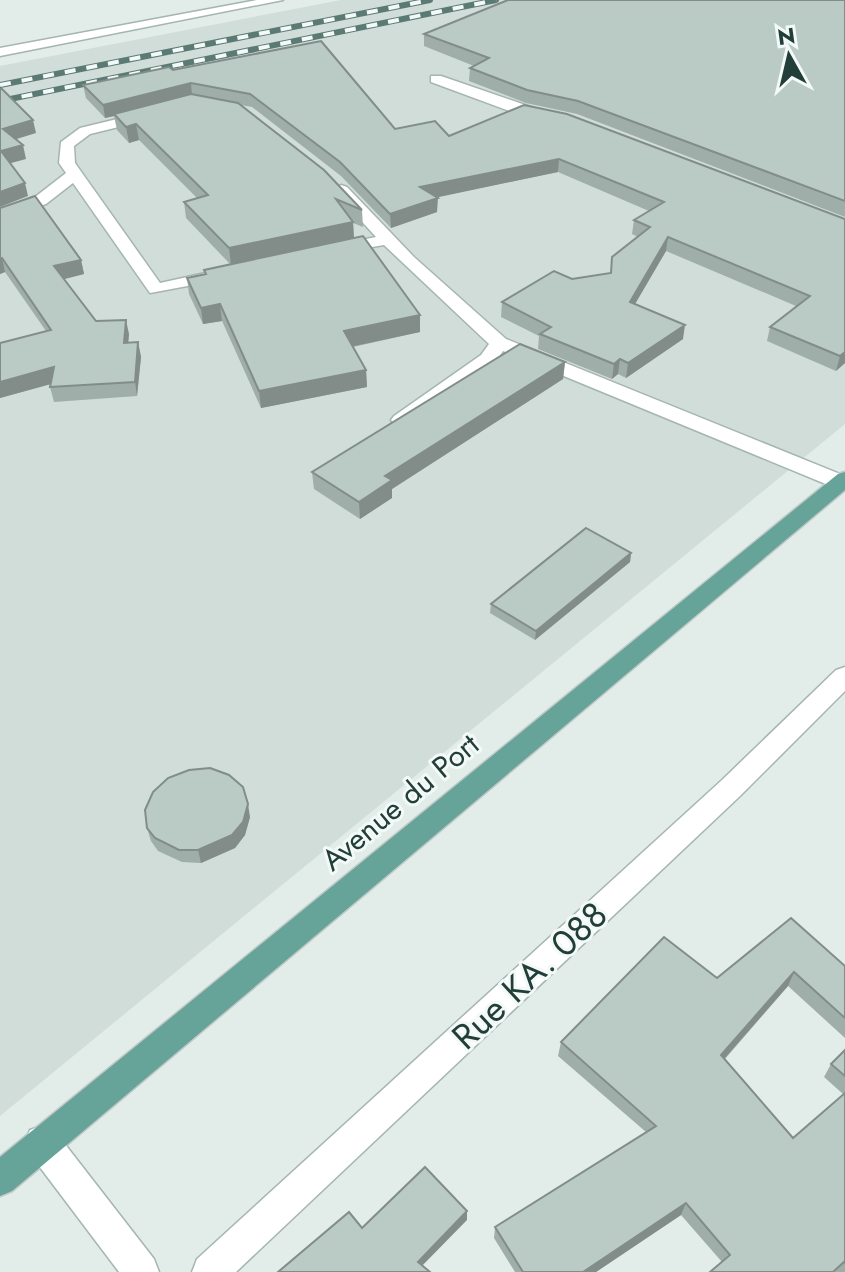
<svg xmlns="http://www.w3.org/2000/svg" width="845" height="1272" viewBox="0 0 845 1272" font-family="Jost,sans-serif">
<rect width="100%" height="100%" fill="#e2ede9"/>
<!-- built -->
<path fill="#d0ddd8" d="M341 0H725L845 65V424L0 1116V66Z"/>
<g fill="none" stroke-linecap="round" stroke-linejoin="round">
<defs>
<g id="service">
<path d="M431 76H441L554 115 547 119 515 113 431 82Z"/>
<path d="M146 112 153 116 151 119 90 134 74 146 75 163 160 283 219 270 228 275 225 279 150 293 73 183 46 204 0 220V210L35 197 66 173 59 163 61 142 80 128Z"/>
<path d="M341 185 347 187 414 257 506 339 845 476V488L833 487 503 351 495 363 408 424H394L391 420 394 416 481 355 489 344 384 245 331 254V246L376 237 333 190Z"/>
</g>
<g id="minor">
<path d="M845 667V691L740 796 236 1272H192L197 1259 722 780 836 670Z"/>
<path d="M42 1126 54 1130 154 1259 159 1272H119L30 1154 25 1142 30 1130Z"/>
</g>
<path id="tertiary" d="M257 0H283L0 56V48Z"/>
<path id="primary" d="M845 472V490L12 1191 0 1196V1157L838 474Z"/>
</defs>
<!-- service casing -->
<use href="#service" stroke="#a5b5b1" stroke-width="3"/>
<!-- minor casing -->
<use href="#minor" stroke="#a5b5b1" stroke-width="3"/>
<!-- tertiary casing -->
<use href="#tertiary" stroke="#a5b5b1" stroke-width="3"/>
<!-- primary casing -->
<use href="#primary" stroke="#c1c9c8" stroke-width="3"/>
<!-- service -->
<use href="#service" fill="#fff" fill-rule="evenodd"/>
<!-- minor -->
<use href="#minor" fill="#fff" fill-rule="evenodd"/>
<!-- tertiary -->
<use href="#tertiary" fill="#fff" fill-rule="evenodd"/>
<!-- primary -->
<use href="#primary" fill="#66a398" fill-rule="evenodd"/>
<defs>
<g id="rail">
<path d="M0 85 430 0"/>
<path d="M0 101 496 0"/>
</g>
</defs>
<!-- rail casing -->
<use href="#rail" stroke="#5c7a74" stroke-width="6"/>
<!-- rail -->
<use href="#rail" stroke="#f3f9f6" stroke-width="4" stroke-dasharray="11" stroke-linecap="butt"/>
</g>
<!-- wall -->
<g fill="#a0aea9">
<path d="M845 0V217L577 114 526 103 469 81 470 68 474 66 424 46V34Z"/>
<path d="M173 70 395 129 449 136 845 219V363L836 371 767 341 770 327 796 306 666 251 635 304 683 339 626 378 618 374 612 379 538 349 539 336 501 317 502 302 572 279 611 273 612 257 638 237 632 234 634 220 649 211 558 172 436 197 437 212 391 228 341 176 252 107 241 105 362 210 363 227 353 223 354 238 420 315V332L353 347 366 370 367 387 261 408 222 321 203 324 189 294 187 278 205 274 204 270 230 264 186 218 184 202 197 198 139 140 129 143 117 130 114 116 105 118 86 98 83 85Z"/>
<path d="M0 208 81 260 84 274 63 279 96 321 129 334 128 343 138 342 141 357 137 396 54 402 50 387 51 384 0 398V343L46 331 5 272 0 274Z"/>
<path d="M565 362 563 379 392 489V498L360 519 314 489 312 472Z"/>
<path d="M631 553 630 562 535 640 490 613 491 604Z"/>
<path d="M250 817 245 835 235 848 201 863 182 862 158 851 151 841 147 828Z"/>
<path d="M845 966V1038L788 986 725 1059 793 1138 843 1094 824 1077 831 1064 845 1050V1272H710L722 1262 681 1215 596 1272H515L494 1238 495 1227 646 1132 558 1056 561 1042 717 978Z"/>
</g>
<!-- shaded-wall -->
<g fill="#828d8a">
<path d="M191 83 192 96 114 114V116L105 118 103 105Z"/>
<path d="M33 120 36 133 7 142 3 129Z"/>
<path d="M136 124 139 140 129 143 126 127Z"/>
<path d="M23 145 26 159 4 165 1 151Z"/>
<path d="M559 159 558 172 420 201V187Z"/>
<path d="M25 183 28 196 0 207V192Z"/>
<path d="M438 198 437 212 391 228 390 214Z"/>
<path d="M353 222 354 239 231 265 229 248Z"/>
<path d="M668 237 666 251 628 316 630 302Z"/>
<path d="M2 258 5 272 0 274V259Z"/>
<path d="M81 260 84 274 57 281 54 266Z"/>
<path d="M220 304 222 321 203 324 201 308Z"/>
<path d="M420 315V332L345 348 344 331Z"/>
<path d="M126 320 129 334 127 357 124 343Z"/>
<path d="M685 325 683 339 626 378 628 363Z"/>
<path d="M138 342 141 357 137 396 135 382Z"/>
<path d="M845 352V363L836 371 840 356Z"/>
<path d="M620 359 618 374 612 379 614 364Z"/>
<path d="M565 362 563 379 392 489V498L360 519 359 502 385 476Z"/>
<path d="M54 367 58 382 0 398V382Z"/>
<path d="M366 370 367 387 261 408 259 391Z"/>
<path d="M631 553 630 562 535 640 536 631Z"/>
<path d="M248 804 250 817 245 835 235 848 201 863 198 850Z"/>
<path d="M794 972 788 986 716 1068 721 1055Z"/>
<path d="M686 1203 681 1215 596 1272H583Z"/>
<path d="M467 1211V1220L418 1270V1262Z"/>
</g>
<!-- building -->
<g fill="#bacac5" stroke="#828d8a" stroke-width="2">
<path d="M508 0H845V201L578 101 527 90 470 68 489 58 424 34Z"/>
<path d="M321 41 395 129 435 121 449 136 524 105 567 114 845 219V352L840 356 770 327 810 296 668 237 630 302 685 325 628 363 620 359 614 364 540 334 551 327 502 302 554 271 572 279 611 273 612 257 650 227 634 220 664 202 559 159 420 187 438 198 390 214 340 162 250 94 191 83 103 105 83 85 169 67 173 70Z"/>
<path d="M0 89H2L33 120 3 129 23 145 1 151 25 183 0 192Z"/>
<path d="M191 94 238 103 324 170 362 210 336 199 353 222 229 248 184 202 208 195 136 124 126 127 114 114Z"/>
<path d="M35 196 81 260 54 266 96 321 126 320 124 343 138 342 135 382 50 387 54 367 0 382V343L51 330 2 258 0 259V208Z"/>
<path d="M363 236 420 315 344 331 366 370 259 391 220 304 201 308 187 278 206 274 204 270Z"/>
<path d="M520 344 565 362 385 476 392 480 359 502 312 472Z"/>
<path d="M586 528 631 553 536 631 491 604Z"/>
<path d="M210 768 229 775 243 787 248 804 243 822 232 835 198 850H179L155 838 147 828 145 810 153 792 168 778 189 770Z"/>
<path d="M791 918 845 966V1018L794 972 721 1055 793 1138 845 1093V1263L844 1262 833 1272H710L730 1255 686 1203 583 1272H523L495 1227 656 1126 561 1042 664 937 717 978Z"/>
<path d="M845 1050V1076L831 1064Z"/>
<path d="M425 1167 467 1211 418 1262 430 1272H278L349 1212 362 1228Z"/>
</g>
<g text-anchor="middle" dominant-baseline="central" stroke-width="6" stroke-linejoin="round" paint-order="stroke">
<!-- street labels -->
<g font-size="30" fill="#223e39" stroke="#f3f9f6">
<text transform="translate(400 802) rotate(-40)">Avenue du Port</text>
</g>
<!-- near-street labels -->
<g font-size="36" fill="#223e39" stroke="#f3f9f6">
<text transform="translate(529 975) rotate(-43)">Rue KA. 088</text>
</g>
</g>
<!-- north arrow -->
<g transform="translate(789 56) rotate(352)" stroke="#f3f9f6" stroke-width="6" paint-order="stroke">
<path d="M0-6L14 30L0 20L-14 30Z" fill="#223e39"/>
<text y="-12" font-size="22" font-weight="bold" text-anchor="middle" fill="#223e39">N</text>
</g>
</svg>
